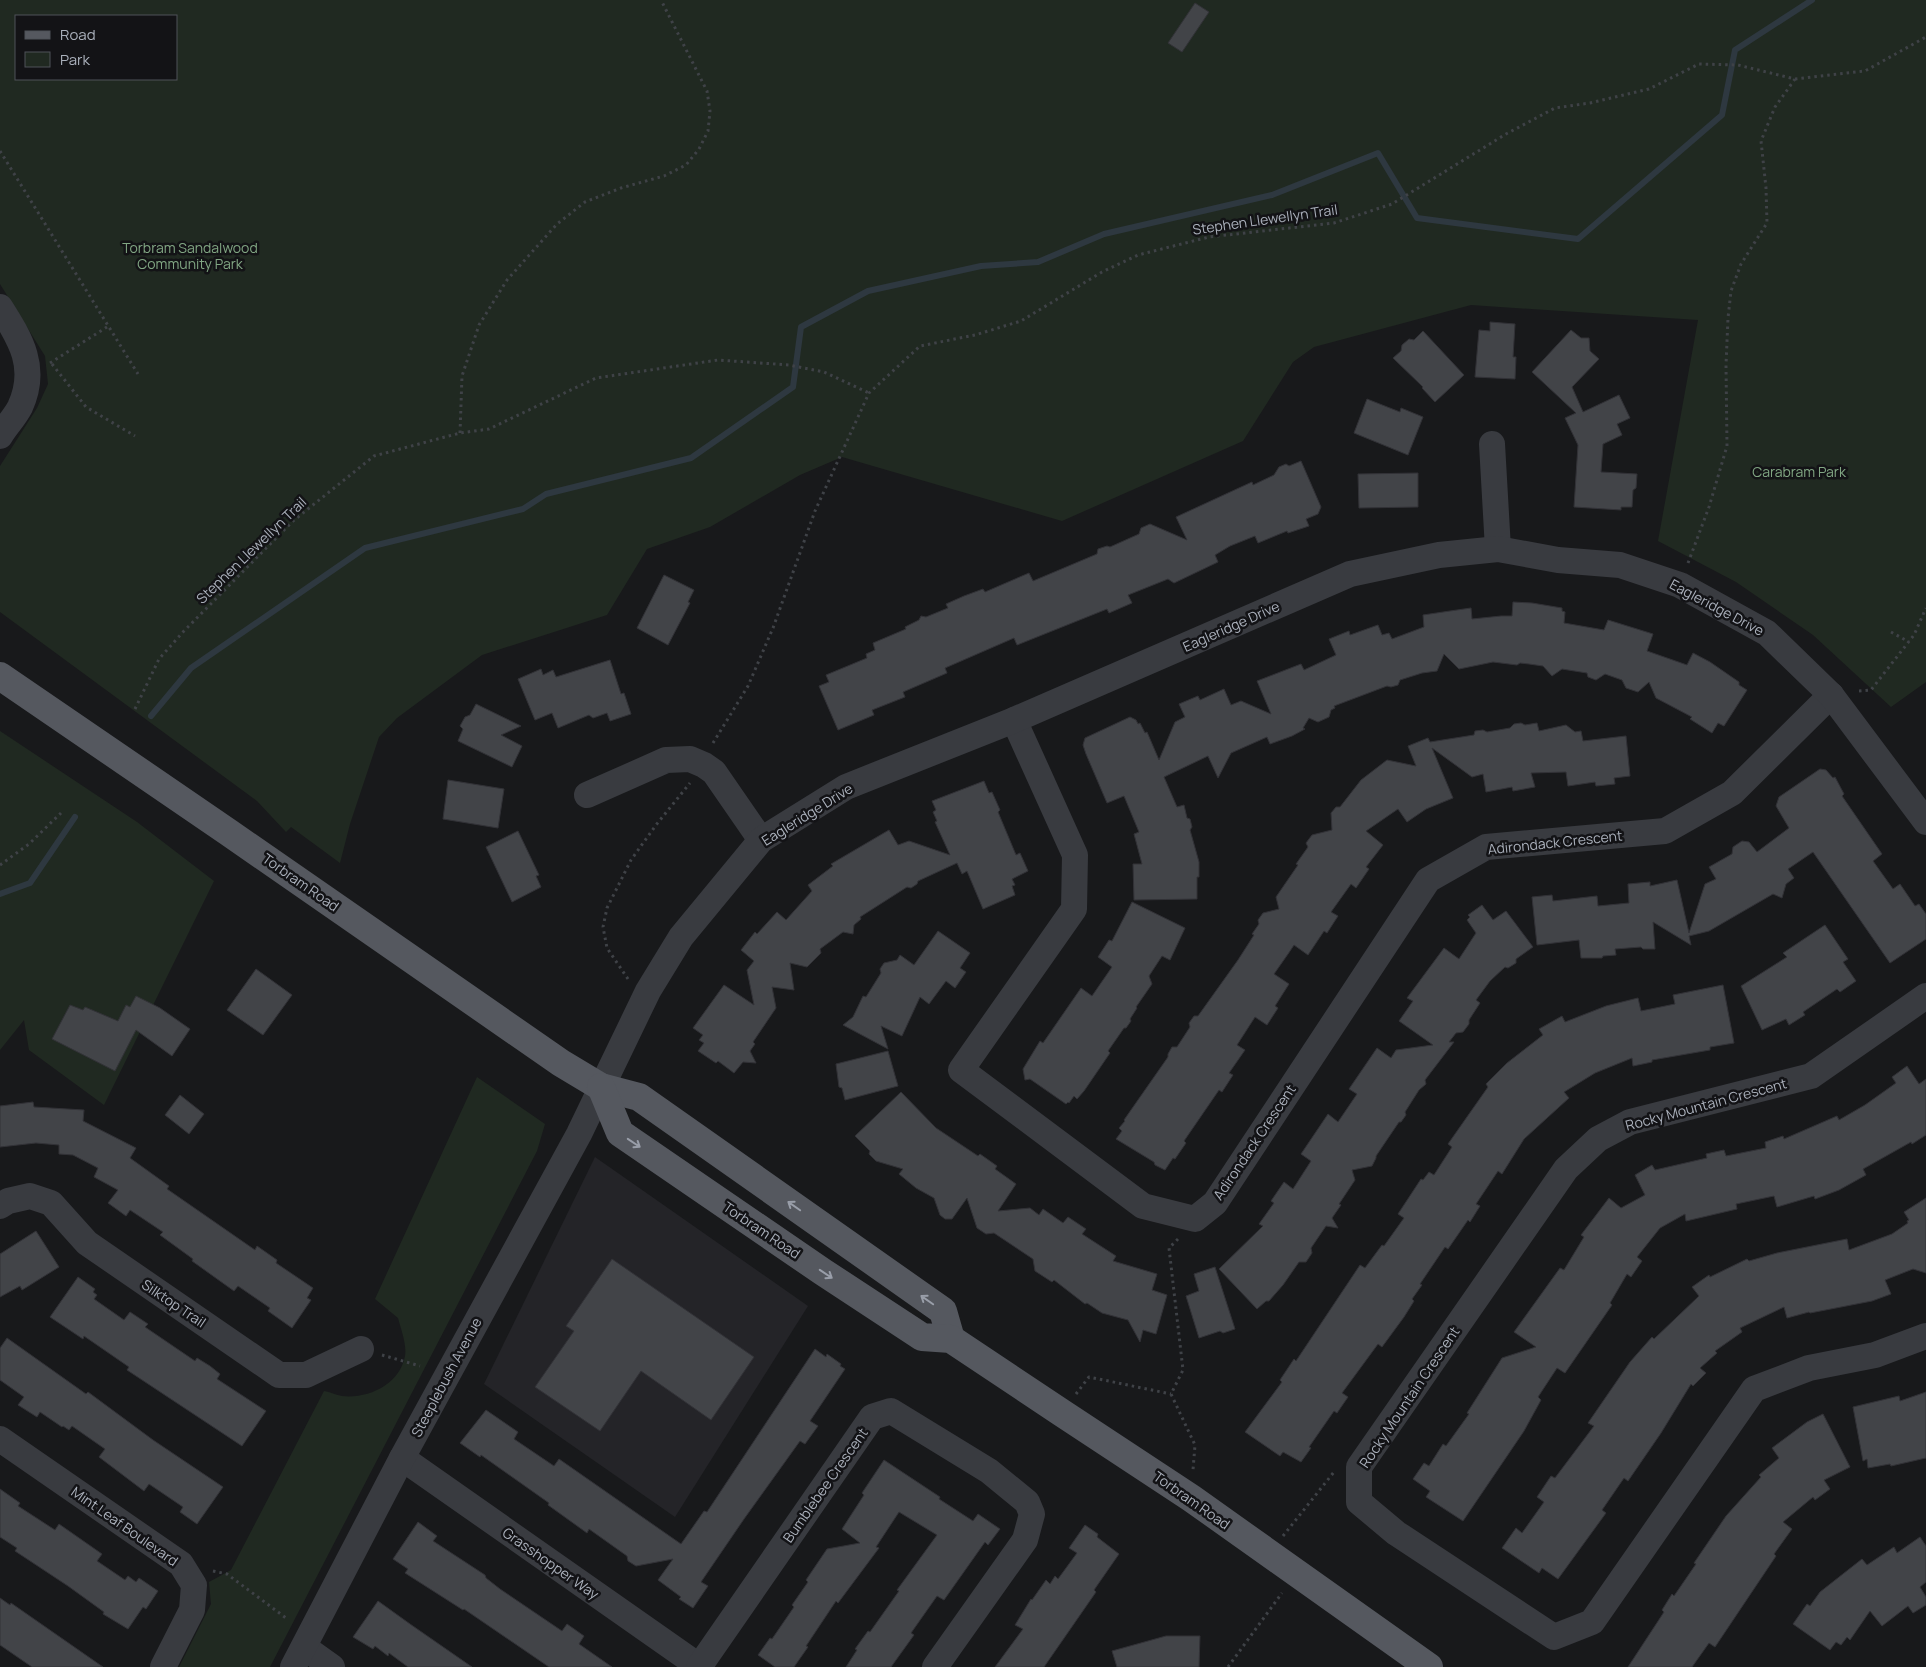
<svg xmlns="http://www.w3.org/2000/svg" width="1926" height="1667" viewBox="0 0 1926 1667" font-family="Manrope,sans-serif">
<rect width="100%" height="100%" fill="#18191b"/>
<!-- built -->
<path fill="#242428" d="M595 1157 808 1306 675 1517 484 1384Z"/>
<!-- green -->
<g fill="#202921" fill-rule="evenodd">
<path d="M0 0H1926V682L1891 707 1813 635 1736 582 1658 541 1698 320 1471 305 1314 347 1293 362 1243 441 1062 521 842 457 800 475 710 527 647 549 607 615 482 655 397 718 379 737 350 824 340 863 291 827 286 832 257 801 0 612V466L37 408 48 384 45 356 0 284ZM16 16H176V79H16Z"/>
<path d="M0 731 137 822 214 881 104 1105 29 1050 24 1020 0 1050Z"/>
<path d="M477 1077 545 1124 537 1151 270 1667H179L211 1604 209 1582 231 1570 324 1391C330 1392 336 1395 342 1396 369 1399 400 1384 405 1356 407 1345 401 1329 398 1318L375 1299Z"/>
</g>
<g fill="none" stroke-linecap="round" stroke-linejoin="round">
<!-- stream -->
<g stroke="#2e3840" stroke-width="6">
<path d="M151 716 191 668 365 548 523 509 546 494 691 458 793 387 801 327 868 291 981 266 1038 262 1104 234 1272 195 1378 153 1417 218 1578 239 1722 115 1735 50 1812 0"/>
<path d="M0 894 30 883 75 817"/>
</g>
</g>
<!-- building -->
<g fill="#424448" stroke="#323237">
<path d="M1195 3 1209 12 1182 52 1168 43Z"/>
<path d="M1490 322 1515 324 1513 357H1516L1515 379 1475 377 1479 330 1490 331Z"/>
<path d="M1571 330 1581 338H1589L1590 351 1599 359 1572 387 1583 412 1619 395 1630 418 1617 424 1622 435 1603 444 1601 472 1637 474 1636 488 1633 490 1632 507H1621V510L1574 507 1578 445 1565 418 1576 413 1532 372Z"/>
<path d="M1423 331 1464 375 1435 402 1422 388 1423 387 1393 358 1401 351 1402 345 1409 339 1414 340Z"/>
<path d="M1367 399 1400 412 1401 408 1423 417 1408 455 1354 433Z"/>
<path d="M1301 461 1321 507 1318 514 1306 519 1309 526 1288 533 1287 531 1258 543 1255 536 1230 546 1215 555 1218 562 1174 583 1168 579 1128 595 1132 603 1109 613 1107 609 1017 645 1014 638 945 668 947 673 903 692 905 697 872 710 874 715 838 730 819 686 829 682 826 675 867 658 866 654 875 650 873 643 906 629 905 627 919 620 921 616 926 617 948 608 946 604 964 596 983 589 985 592 1029 573 1033 581 1097 554 1098 549 1107 546 1110 547 1139 534 1141 528 1150 524 1187 540 1176 517 1228 493 1252 482 1253 485 1274 475 1279 467 1286 464 1289 466Z"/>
<path d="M1418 473V507L1359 508 1358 474Z"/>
<path d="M664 575 694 590 688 602 690 603 668 645 637 628Z"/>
<path d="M1513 602 1532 603 1562 608V611L1565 612 1564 623 1604 630 1608 620 1653 634 1647 651 1687 665 1693 653 1710 662 1739 682V685L1747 690 1724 726 1718 723 1712 733 1690 719 1692 717 1656 698 1649 682 1638 692 1626 688 1622 680 1605 674 1596 680 1588 677 1587 673 1562 669 1552 676 1543 666 1529 664 1520 663 1517 665 1493 662 1459 669 1444 654 1437 671 1422 673 1400 680 1398 685 1391 687 1387 686 1334 706 1335 708 1331 710 1329 717 1318 722 1309 718 1303 728 1305 729 1292 736 1270 744 1267 737 1231 753 1218 778 1208 756 1164 777 1177 807 1184 805 1187 818 1190 819 1192 827 1190 830 1199 862V877H1197V899L1134 900 1133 864H1142L1134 834 1139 832 1124 796 1107 803 1086 754 1083 745 1085 738 1130 717 1136 720 1138 724 1140 723 1145 733 1147 732 1159 760 1175 722 1185 717 1179 704 1198 696 1200 700 1224 689 1231 705 1241 701 1271 714 1257 681 1301 664 1304 670 1336 655 1329 639 1349 631 1350 635 1378 625 1382 635 1389 633 1392 639 1424 627 1423 615 1450 611 1471 608 1472 619 1501 616H1512Z"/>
<path d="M610 660 621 694 624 693 631 714 610 721 607 713 593 718 589 715 558 728 552 713 535 720 518 679 541 669 543 675 553 670 556 677Z"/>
<path d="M476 704 521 726 501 735 522 746 512 767 458 741 463 729 460 726 465 717 470 715Z"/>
<path d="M1521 723 1525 725 1537 723 1539 731 1566 725 1575 732 1581 731 1583 741 1626 736 1630 776 1614 778 1615 784 1596 786 1595 782 1568 786 1566 772 1531 773 1535 787 1513 791 1512 787 1486 792 1483 774 1472 777 1432 748 1453 798 1426 809 1407 822 1398 809 1366 831 1383 845 1366 867 1369 869 1356 888 1351 884 1331 912 1338 916 1327 933 1324 931 1308 955 1294 945 1288 954 1274 974 1289 984 1275 1006 1278 1008 1267 1025 1255 1017 1237 1045 1245 1050 1229 1073 1233 1075 1222 1092 1219 1090 1184 1141 1186 1143 1175 1159 1173 1158 1165 1170 1155 1165 1154 1162 1116 1139 1122 1131 1119 1128 1125 1121 1124 1120 1168 1057V1054L1172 1047H1177L1190 1027 1189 1023 1194 1016H1198L1238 960 1254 935 1252 934 1259 924 1258 920 1263 913 1279 909 1276 897 1298 865 1296 864 1308 847 1306 843 1312 835 1332 830 1331 813 1336 807H1340L1361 780 1387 760 1416 766 1408 746 1428 738 1430 742 1474 735 1475 731 1483 730 1487 732 1510 728 1514 724Z"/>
<path d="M1820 769 1826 770 1833 778 1835 777 1844 794 1842 796 1882 854 1873 861 1893 889 1900 884 1915 906 1919 904 1926 914V939L1890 963 1813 852 1788 869 1794 878 1786 884 1782 898 1773 894 1709 931 1689 936 1691 945 1653 922 1655 949H1643L1641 947 1615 949 1616 955 1603 956 1602 958H1581L1579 940 1537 945 1532 897 1552 895 1553 901 1597 896 1598 906 1629 903 1628 884 1650 882V886L1677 880 1689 933 1705 884 1716 879 1709 867 1732 854 1733 847 1742 841 1749 842 1757 852 1789 828 1776 806 1779 797Z"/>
<path d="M448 780 504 789 498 828 443 819Z"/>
<path d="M984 781 989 793 992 792 1000 810 998 812 1016 855 1020 853 1028 871 1012 879 1015 885 1012 886 1015 895 983 909 967 871 962 874 957 863 918 881 917 884 911 888 907 887 860 917 861 919 854 925 853 934 843 932 820 949 821 953 807 967 790 963 794 990 772 987 776 1008 753 1042 755 1044 750 1051 756 1063 743 1062 734 1073 718 1061 716 1063 698 1051 704 1043 699 1040 703 1035 693 1028 724 985 754 1005 747 970 754 961 741 950 755 932 757 934 777 912 786 920 812 891 808 885 833 866 831 864 889 830 898 845 909 841 950 855 935 822 937 821 933 812 936 810 932 801Z"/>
<path d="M518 831 539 875 536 876 541 887 512 902 486 847Z"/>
<path d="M1132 902 1185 928 1170 960 1162 956 1149 976 1152 984 1136 1007 1137 1008 1130 1019 1131 1021 1126 1028H1124L1108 1051 1110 1053 1084 1091 1077 1099 1074 1096 1069 1103 1068 1102 1066 1104 1030 1079 1025 1080 1023 1069 1040 1041 1043 1043 1081 988 1092 996 1112 967 1098 957 1109 940 1112 941Z"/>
<path d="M1482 905 1493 920 1506 911 1533 947 1516 959V963L1508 968 1505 967 1490 981 1476 1000 1480 1003 1469 1020V1024L1463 1032 1456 1033 1449 1042H1454L1425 1080 1426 1084 1419 1090 1405 1112 1406 1115 1401 1122H1399L1376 1156V1158L1372 1166 1352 1170 1355 1180 1339 1204 1341 1205 1332 1218 1338 1228 1326 1226 1311 1248 1312 1253 1306 1262H1299L1283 1285 1269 1301H1266L1257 1309 1219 1269 1263 1226 1259 1224 1274 1203 1271 1201 1284 1182 1293 1189 1311 1161 1301 1154 1328 1114 1338 1122 1357 1094 1349 1089 1377 1048 1391 1058 1396 1050 1433 1045 1399 1021 1413 1001 1407 998 1444 948 1459 959 1476 933 1467 920 1470 917 1468 915Z"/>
<path d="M1825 925 1848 959 1843 962 1856 981 1840 992 1837 989 1803 1012 1805 1015 1789 1025 1786 1019 1762 1030 1741 986 1787 957 1783 953Z"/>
<path d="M938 931 970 953 960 968 966 972 955 988 946 981 929 1004 920 997 902 1036 881 1026 888 1049 843 1025 853 1017 863 996 866 997 881 973 880 969 884 963 897 960 900 955 914 965Z"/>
<path d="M256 969 292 995 263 1035 227 1010Z"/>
<path d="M1723 985 1734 1043 1710 1047V1050L1652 1060V1062L1633 1066 1632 1058 1595 1073 1564 1092 1569 1098 1524 1139 1502 1174 1498 1171 1476 1204 1480 1206 1470 1222 1468 1220 1448 1249 1445 1247 1420 1284 1422 1285 1412 1299 1414 1301 1404 1317 1382 1347 1378 1344 1342 1393 1348 1397 1337 1413 1334 1411 1309 1447 1311 1448 1301 1462 1283 1452 1280 1456 1245 1432 1282 1382 1280 1380 1294 1359 1296 1361 1360 1265 1365 1268 1382 1245 1384 1246 1404 1218 1398 1214 1421 1179 1423 1180 1429 1172 1434 1175 1452 1147 1448 1144 1488 1087 1486 1084 1507 1063 1543 1035 1539 1029 1562 1016 1565 1022 1606 1006 1638 998 1641 1011 1675 1004 1673 995Z"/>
<path d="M136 996 160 1008 190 1029 172 1056 136 1030 115 1071 52 1039 70 1005 83 1010 85 1007 118 1021 126 1005 130 1007Z"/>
<path d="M888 1051 898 1086 845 1100 842 1088 839 1087 836 1064Z"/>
<path d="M1907 1066 1919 1084 1926 1079V1135L1912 1144 1911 1142 1863 1169 1866 1175 1839 1190 1815 1199 1814 1196 1777 1207 1774 1196 1736 1204 1737 1209 1686 1221 1685 1214 1660 1228 1637 1257 1642 1261 1631 1277 1627 1274 1610 1303 1612 1305 1565 1373 1557 1368 1538 1397 1541 1400 1524 1431 1463 1521 1426 1497 1430 1491 1413 1479 1424 1463 1429 1466 1443 1444 1446 1446 1469 1414 1467 1413 1502 1358 1536 1347 1514 1332 1560 1268 1564 1270 1584 1237 1581 1235 1609 1198 1621 1208 1645 1195 1635 1175 1652 1165 1655 1170 1707 1158 1706 1154 1724 1150 1726 1156 1766 1148 1765 1142 1783 1136 1784 1139 1837 1116 1839 1120 1865 1105 1896 1083 1892 1077Z"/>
<path d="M901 1092 936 1128 978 1156 980 1154 997 1166 995 1169 1016 1184 998 1211 1030 1208 1039 1215 1043 1209 1063 1223 1068 1217 1086 1229 1082 1234 1116 1256 1113 1261 1157 1274 1152 1290 1167 1295 1156 1334 1143 1330 1140 1342 1128 1320 1102 1313 1087 1303 1085 1304 1054 1280 1052 1282 1035 1271 1033 1259 994 1233 986 1234 977 1228 967 1198 952 1219H945L940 1215 934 1198 916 1188 899 1174 903 1169 876 1161 869 1154 870 1151 855 1136Z"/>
<path d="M180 1095 204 1114 189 1134 165 1115Z"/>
<path d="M33 1102 34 1107 84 1110 83 1121 136 1148 130 1158 169 1186 167 1189 255 1250 257 1246 277 1260 276 1263 313 1288 307 1298 311 1300 292 1328 268 1311 270 1308 238 1286 234 1291 192 1261 193 1259 160 1235 163 1232 130 1210 126 1216 108 1203 118 1190 94 1177 98 1168 73 1155 59 1154V1145L36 1143 0 1147V1106Z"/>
<path d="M1926 1198V1273L1913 1269 1885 1280 1891 1294 1872 1301 1810 1313 1809 1312 1787 1318 1784 1307 1740 1328 1742 1332 1715 1351 1717 1353 1700 1368 1706 1373 1693 1386 1691 1384 1661 1433 1628 1481 1624 1478 1602 1510 1606 1513 1558 1579 1542 1568 1539 1573 1502 1548 1516 1528 1522 1533 1544 1502 1537 1497 1551 1476 1555 1478 1594 1426 1588 1423 1630 1362 1652 1337 1654 1339 1699 1296 1692 1287 1709 1275 1710 1277 1747 1259 1749 1261 1777 1253 1847 1239 1849 1250 1892 1234 1908 1223 1907 1221 1909 1220 1904 1212Z"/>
<path d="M36 1231 59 1267 22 1290 20 1286 0 1297V1254Z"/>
<path d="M612 1259 754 1357 711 1420 641 1371 600 1431 535 1387 574 1331 566 1326Z"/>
<path d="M1215 1267 1235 1329 1223 1333 1220 1331 1199 1338 1186 1296 1199 1291 1194 1274Z"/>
<path d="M78 1277 95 1289 93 1292 97 1295 94 1299 124 1320 130 1312 148 1324 145 1327 195 1361 197 1358 210 1366 220 1374 217 1379 266 1411 242 1446 127 1370 129 1367 84 1336 83 1339 50 1317Z"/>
<path d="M7 1338 86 1394 88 1392 153 1440 223 1487 197 1524 180 1512 183 1507 149 1484 144 1491 99 1457 105 1449 72 1426 69 1430 63 1426 62 1427 40 1412 37 1417 18 1405 24 1397 0 1380V1348Z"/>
<path d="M815 1349 826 1357 827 1354 841 1364 840 1366 845 1369 810 1421 818 1426 805 1444 800 1441 744 1519 701 1582 708 1586 693 1608 679 1599 681 1597 658 1580 673 1559 636 1566 628 1561 627 1556 589 1529 587 1533 548 1505 549 1503 481 1455 480 1457 460 1443 486 1410 518 1432 514 1439 554 1466 559 1459 681 1544 704 1511 707 1512Z"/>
<path d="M1926 1392V1458L1891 1466 1890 1464 1868 1468 1867 1459 1863 1461 1853 1407 1899 1396 1900 1401Z"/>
<path d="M1823 1414 1850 1467 1824 1480 1830 1489 1815 1500 1813 1497 1783 1522 1792 1529 1774 1554 1776 1556 1715 1647 1709 1643 1692 1667H1628L1664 1612 1662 1610 1672 1594 1674 1596 1696 1564 1694 1563 1726 1516 1761 1477 1759 1475 1779 1458 1772 1448 1807 1422Z"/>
<path d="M884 1460 940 1497 939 1499 973 1521 978 1514 1000 1529 988 1545 985 1542 944 1600 937 1596 911 1633 914 1635 891 1667H846L857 1650 855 1649 868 1631 870 1632 899 1591 897 1590 937 1535 899 1512 876 1547 879 1548 838 1603 836 1601 806 1646 808 1647 794 1667H775L758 1655 770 1638 772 1639 794 1607 792 1605 808 1582 806 1580 827 1549 860 1543 842 1529 864 1495 862 1493Z"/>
<path d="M0 1489 20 1503 18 1506 55 1530 59 1524 102 1554 97 1561 125 1580 128 1576 136 1582 139 1578 158 1591 146 1609 143 1607 128 1629 103 1614 104 1612 68 1586 15 1551 17 1548 0 1537Z"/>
<path d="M418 1522 437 1536 433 1541 485 1575 486 1578 500 1589 562 1631 567 1624 584 1636 579 1644 612 1667H549L464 1609 463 1610 405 1573 408 1569 393 1559Z"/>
<path d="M1085 1525 1098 1534 1097 1537 1119 1554 1094 1590 1096 1592 1044 1667H995L1023 1629 1015 1625 1031 1599 1032 1600 1046 1580 1050 1584 1055 1576 1058 1579 1077 1553 1069 1548Z"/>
<path d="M1920 1537 1926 1546V1582L1920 1587 1926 1597V1605L1913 1613 1908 1606 1882 1626 1870 1611 1850 1640 1847 1637 1841 1645 1836 1642 1830 1650 1793 1624 1807 1604 1810 1606 1820 1592 1862 1559 1867 1565 1894 1547 1897 1553Z"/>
<path d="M0 1598 10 1605 11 1603 103 1667H32L0 1645Z"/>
<path d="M378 1601 410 1624 472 1667H408L389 1653 388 1656 375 1646 373 1649 353 1637Z"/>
<path d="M1166 1636H1200L1199 1667H1117L1112 1651Z"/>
</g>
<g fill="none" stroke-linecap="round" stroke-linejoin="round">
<!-- path -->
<g stroke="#3f4247" stroke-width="3" stroke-dasharray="2.5 4" stroke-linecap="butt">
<path d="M0 151 138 374"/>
<path d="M50 363 107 327"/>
<path d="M52 364 86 407 135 436"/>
<path d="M460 433 462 376 479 325 507 280 557 224 585 202 621 188 664 176 686 165 699 149 708 131 710 111 707 91 661 0"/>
<path d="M1688 563 1709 507 1727 446 1726 365 1728 318 1731 291 1741 264 1767 223 1766 188 1761 141 1775 107 1795 79"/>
<path d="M1891 632 1909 642"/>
<path d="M1859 691 1871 690 1914 635 1926 608"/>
<path d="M135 709 159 659 183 632 293 521 374 456 460 433 489 429 596 378 718 360 789 365 824 372 869 393"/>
<path d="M713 743 748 686 773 628 815 511 869 393 920 346 975 335 1021 321 1102 272 1138 255 1209 237 1334 223 1392 204 1506 134 1555 108 1590 103 1649 89 1699 64 1738 65 1795 79 1865 71 1926 37"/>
<path d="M0 865 29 844 61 813"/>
<path d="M628 979 607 948 603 927 607 908 631 860 656 825 690 783"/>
<path d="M1178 1239 1169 1248 1183 1370 1171 1394 1195 1445 1193 1470"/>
<path d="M382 1355 420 1366"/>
<path d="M1076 1394 1089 1377 1171 1394"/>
<path d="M1283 1536 1334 1472"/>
<path d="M213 1571 227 1574 286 1618"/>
<path d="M1228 1667 1282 1593"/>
</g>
<!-- minor -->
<g stroke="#393b40" stroke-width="26">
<path d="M0 307C21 340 38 368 20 407 15 417 6 426 0 436"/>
<path d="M1492 444 1498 549"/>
<path d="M1014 720 1075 855 1074 909 961 1070 1143 1206 1195 1219 1215 1203 1428 880 1486 847 1665 831 1732 793 1831 695"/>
<path d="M587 795 666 760 690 759 704 765 714 772 761 840"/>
<path d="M1926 996 1811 1076 1630 1122 1598 1139 1566 1169 1359 1467V1502L1396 1533 1554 1637 1592 1622 1754 1389 1809 1368 1875 1355 1926 1336"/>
<path d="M0 1206 8 1201 30 1196 51 1203 87 1243 279 1375H306L361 1349"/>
<path d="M0 1439 181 1564 194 1585 192 1610 163 1667"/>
<path d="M402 1458 700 1667"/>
<path d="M304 1647 332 1667"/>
<path d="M293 1667 402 1458 579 1134 648 991 681 937 761 840 846 787 1014 720 1350 574 1439 555 1498 549 1558 560 1620 565 1680 585 1767 633 1831 695 1926 822"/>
<path d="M699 1667 872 1417 891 1411 989 1471 1027 1502 1032 1514 1025 1540 935 1667"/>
</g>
<!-- major -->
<g stroke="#55585f" stroke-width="28">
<path d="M0 676 228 832 561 1063 601 1087 639 1097 943 1311 951 1339"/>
<path d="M601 1087 620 1133 823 1272 922 1337 951 1339 1062 1413 1191 1498 1429 1667"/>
</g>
</g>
<!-- one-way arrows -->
<defs><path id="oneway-shaft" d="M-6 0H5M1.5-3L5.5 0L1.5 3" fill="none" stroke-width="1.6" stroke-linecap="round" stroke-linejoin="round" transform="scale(1.25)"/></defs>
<g stroke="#999ea9">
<use href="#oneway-shaft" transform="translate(634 1143) rotate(34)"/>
<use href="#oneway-shaft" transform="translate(794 1206) rotate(-145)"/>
<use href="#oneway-shaft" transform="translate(826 1274) rotate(34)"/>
<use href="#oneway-shaft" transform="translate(927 1300) rotate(-145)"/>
</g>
<g text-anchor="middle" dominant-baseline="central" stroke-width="5" stroke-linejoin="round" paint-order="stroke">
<!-- street labels -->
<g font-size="14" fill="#aab0bb" stroke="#131316">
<text transform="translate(1265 219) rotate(-8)">Stephen Llewellyn Trail</text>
<text transform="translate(251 550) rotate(-44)">Stephen Llewellyn Trail</text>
<text transform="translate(1717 607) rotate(28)">Eagleridge Drive</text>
<text transform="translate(1231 626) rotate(-24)">Eagleridge Drive</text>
<text transform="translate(807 814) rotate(-32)">Eagleridge Drive</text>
<text transform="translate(1555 842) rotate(-6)">Adirondack Crescent</text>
<text transform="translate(301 882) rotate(35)">Torbram Road</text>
<text transform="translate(1706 1104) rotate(-15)">Rocky Mountain Crescent</text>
<text transform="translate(1254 1142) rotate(-56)">Adirondack Crescent</text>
<text transform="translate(762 1230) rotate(34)">Torbram Road</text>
<text transform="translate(174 1303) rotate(34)">Silktop Trail</text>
<text transform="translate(446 1377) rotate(-62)">Steeplebush Avenue</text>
<text transform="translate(1409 1397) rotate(-56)">Rocky Mountain Crescent</text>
<text transform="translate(825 1485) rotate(-55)">Bumblebee Crescent</text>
<text transform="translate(1192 1500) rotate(35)">Torbram Road</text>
<text transform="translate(125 1526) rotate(35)">Mint Leaf Boulevard</text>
<text transform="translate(551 1563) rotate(35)">Grasshopper Way</text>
</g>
<!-- park labels -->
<g font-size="14" fill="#81a683" stroke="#131316">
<text x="190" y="247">Torbram Sandalwood<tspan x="190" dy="16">Community Park</tspan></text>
<text x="1799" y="471">Carabram Park</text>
</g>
</g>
<!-- legend -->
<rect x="15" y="15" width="162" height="65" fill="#131316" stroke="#4f5258"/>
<rect x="25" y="31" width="25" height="8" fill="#55585f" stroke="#4f5258"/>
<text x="60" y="40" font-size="15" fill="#aab0bb">Road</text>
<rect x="25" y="52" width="25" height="15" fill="#202921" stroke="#4f5258"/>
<text x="60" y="65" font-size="15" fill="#aab0bb">Park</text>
</svg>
